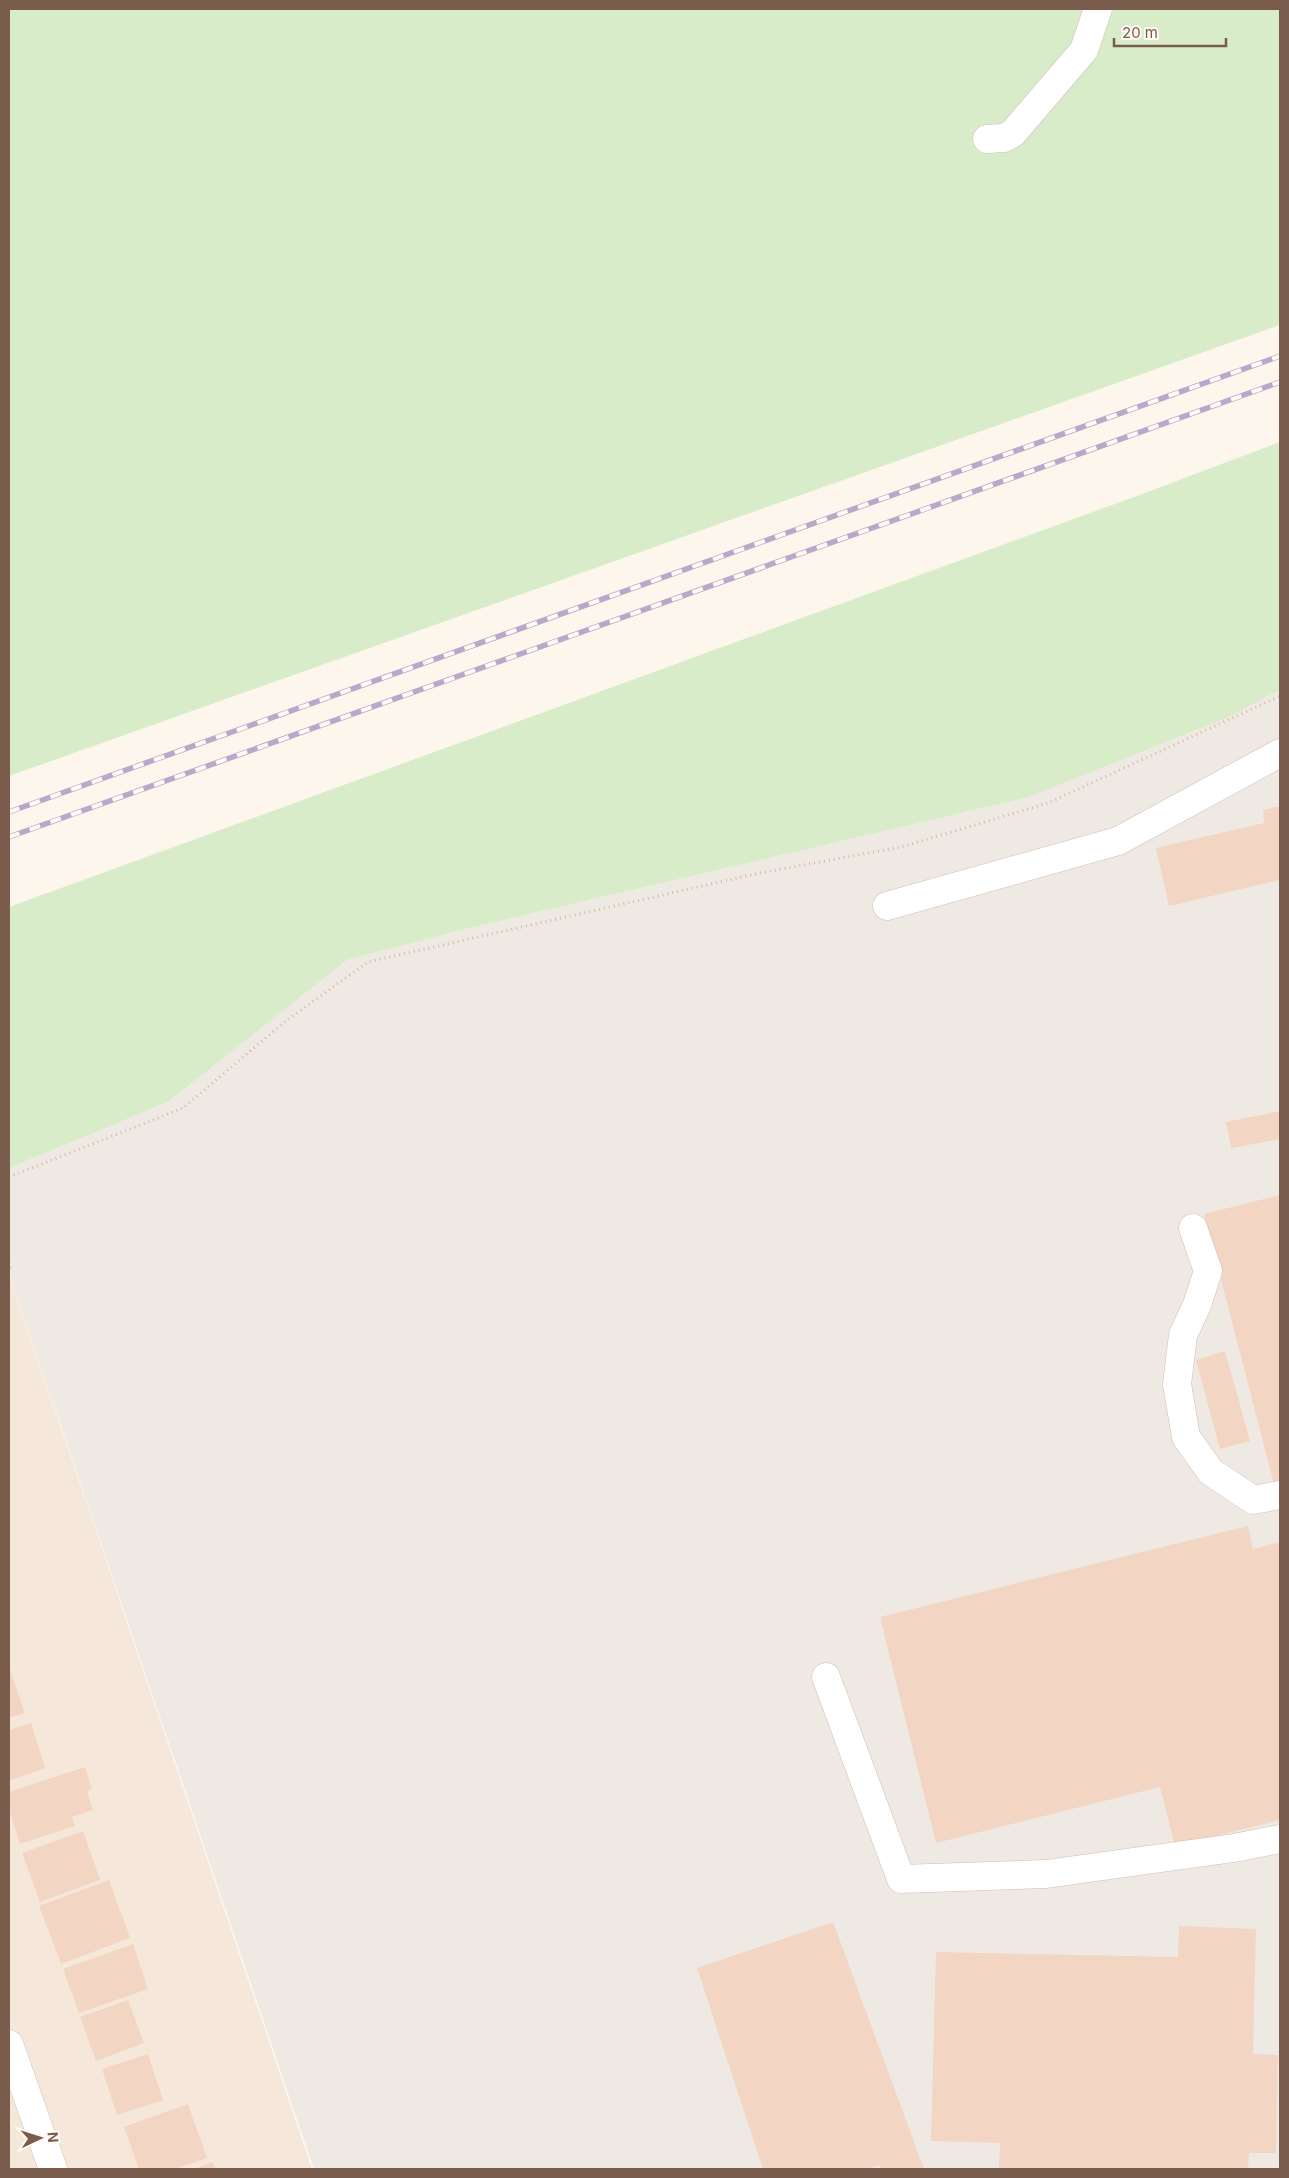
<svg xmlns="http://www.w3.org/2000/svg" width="1289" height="2178" viewBox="0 0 1289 2178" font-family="Inter,sans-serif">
<rect width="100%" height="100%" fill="#fdf6ec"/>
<!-- residential -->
<path fill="#f5e8da" d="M9 1274 312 2169H9Z"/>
<!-- industrial -->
<path fill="#efe9e4" d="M1280 690V2169H314L9 1273V1168L168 1102 347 960 470 928 1026 798 1227 718Z"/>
<!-- green -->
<g fill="#d8ecc9">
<path d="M9 9H1280V325L9 776Z"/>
<path d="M1280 442V690L1227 718 1026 798 470 928 347 960 168 1102 9 1168V907L1134 497Z"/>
</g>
<!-- building -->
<g fill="#f3d5c3">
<path d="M1280 806V880L1169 906 1156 848 1264 823 1263 810Z"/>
<path d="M1280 1111V1139L1231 1148 1226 1122Z"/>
<path d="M1280 1195V1487L1275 1488 1204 1214Z"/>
<path d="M1225 1351 1250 1441 1220 1449 1196 1360Z"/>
<path d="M1248 1526 1253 1549 1280 1542V1820L1175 1846 1160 1787 936 1843 880 1617Z"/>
<path d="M9 1667 25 1713 9 1718Z"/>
<path d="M31 1723 45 1768 9 1781V1730Z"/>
<path d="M85 1767 92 1789 87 1791 93 1810 72 1817 75 1826 20 1844 9 1809V1792Z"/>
<path d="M83 1831 100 1880 40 1902 22 1853Z"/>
<path d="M109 1880 130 1938 61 1964 39 1906Z"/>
<path d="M833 1922 924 2169H881L880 2165 867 2169H763L697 1968Z"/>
<path d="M1179 1926 1256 1929 1253 2054 1278 2055 1276 2153H1249L1248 2169H999L1000 2143 931 2141 936 1952 1178 1957Z"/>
<path d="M133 1944 148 1989 79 2013 63 1969Z"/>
<path d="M128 2000 144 2043 96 2061 80 2017Z"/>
<path d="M148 2054 163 2100 117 2115 102 2069Z"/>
<path d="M188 2104 207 2158 175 2169H139L124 2127Z"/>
<path d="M213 2162 215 2169H194Z"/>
</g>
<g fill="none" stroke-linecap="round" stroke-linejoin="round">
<defs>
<g id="minor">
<path d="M987 139 1004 138 1013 133 1084 50 1098 9"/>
<path d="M887 906 1118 841 1280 753"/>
<path d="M1193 1228 1208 1271 1197 1305 1183 1335 1177 1384 1186 1437 1211 1472 1253 1500 1280 1495"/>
<path d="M826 1677 901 1879 1046 1874 1234 1848 1280 1839"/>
<path d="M9 2044 53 2169"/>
</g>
</defs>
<!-- minor casing -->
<use href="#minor" stroke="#d1beb0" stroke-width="29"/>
<!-- path -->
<g stroke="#d9b8a5" stroke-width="3" stroke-dasharray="1 4" stroke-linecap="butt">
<path d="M9 1177 183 1108 287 1020 368 962 755 874 901 847 1048 803 1280 696"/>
<path d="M9 1262 10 1268 9 1270"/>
</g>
<!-- minor -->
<use href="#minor" stroke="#fff" stroke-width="28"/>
<defs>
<g id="rail">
<path d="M9 812 1280 356"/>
<path d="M9 837 1280 382"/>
</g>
</defs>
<!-- rail casing -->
<use href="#rail" stroke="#b9a8c9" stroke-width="5.5"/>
<!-- rail -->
<use href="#rail" stroke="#fffaf3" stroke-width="4" stroke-dasharray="11" stroke-linecap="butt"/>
</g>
<!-- border -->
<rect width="1289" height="2178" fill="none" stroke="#7a5c4d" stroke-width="20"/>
<!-- north arrow -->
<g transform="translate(40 2138) rotate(86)" stroke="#fffaf3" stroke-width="4" paint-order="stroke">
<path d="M0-4L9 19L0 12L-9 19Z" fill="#7a5c4d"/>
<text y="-8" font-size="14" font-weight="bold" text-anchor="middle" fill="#7a5c4d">N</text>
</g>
<!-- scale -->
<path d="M1114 38v8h112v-8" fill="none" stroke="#7a5c4d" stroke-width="2.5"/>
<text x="1122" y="38" font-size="15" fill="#7a5c4d" stroke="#fffaf3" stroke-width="4" paint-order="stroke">20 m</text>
</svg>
